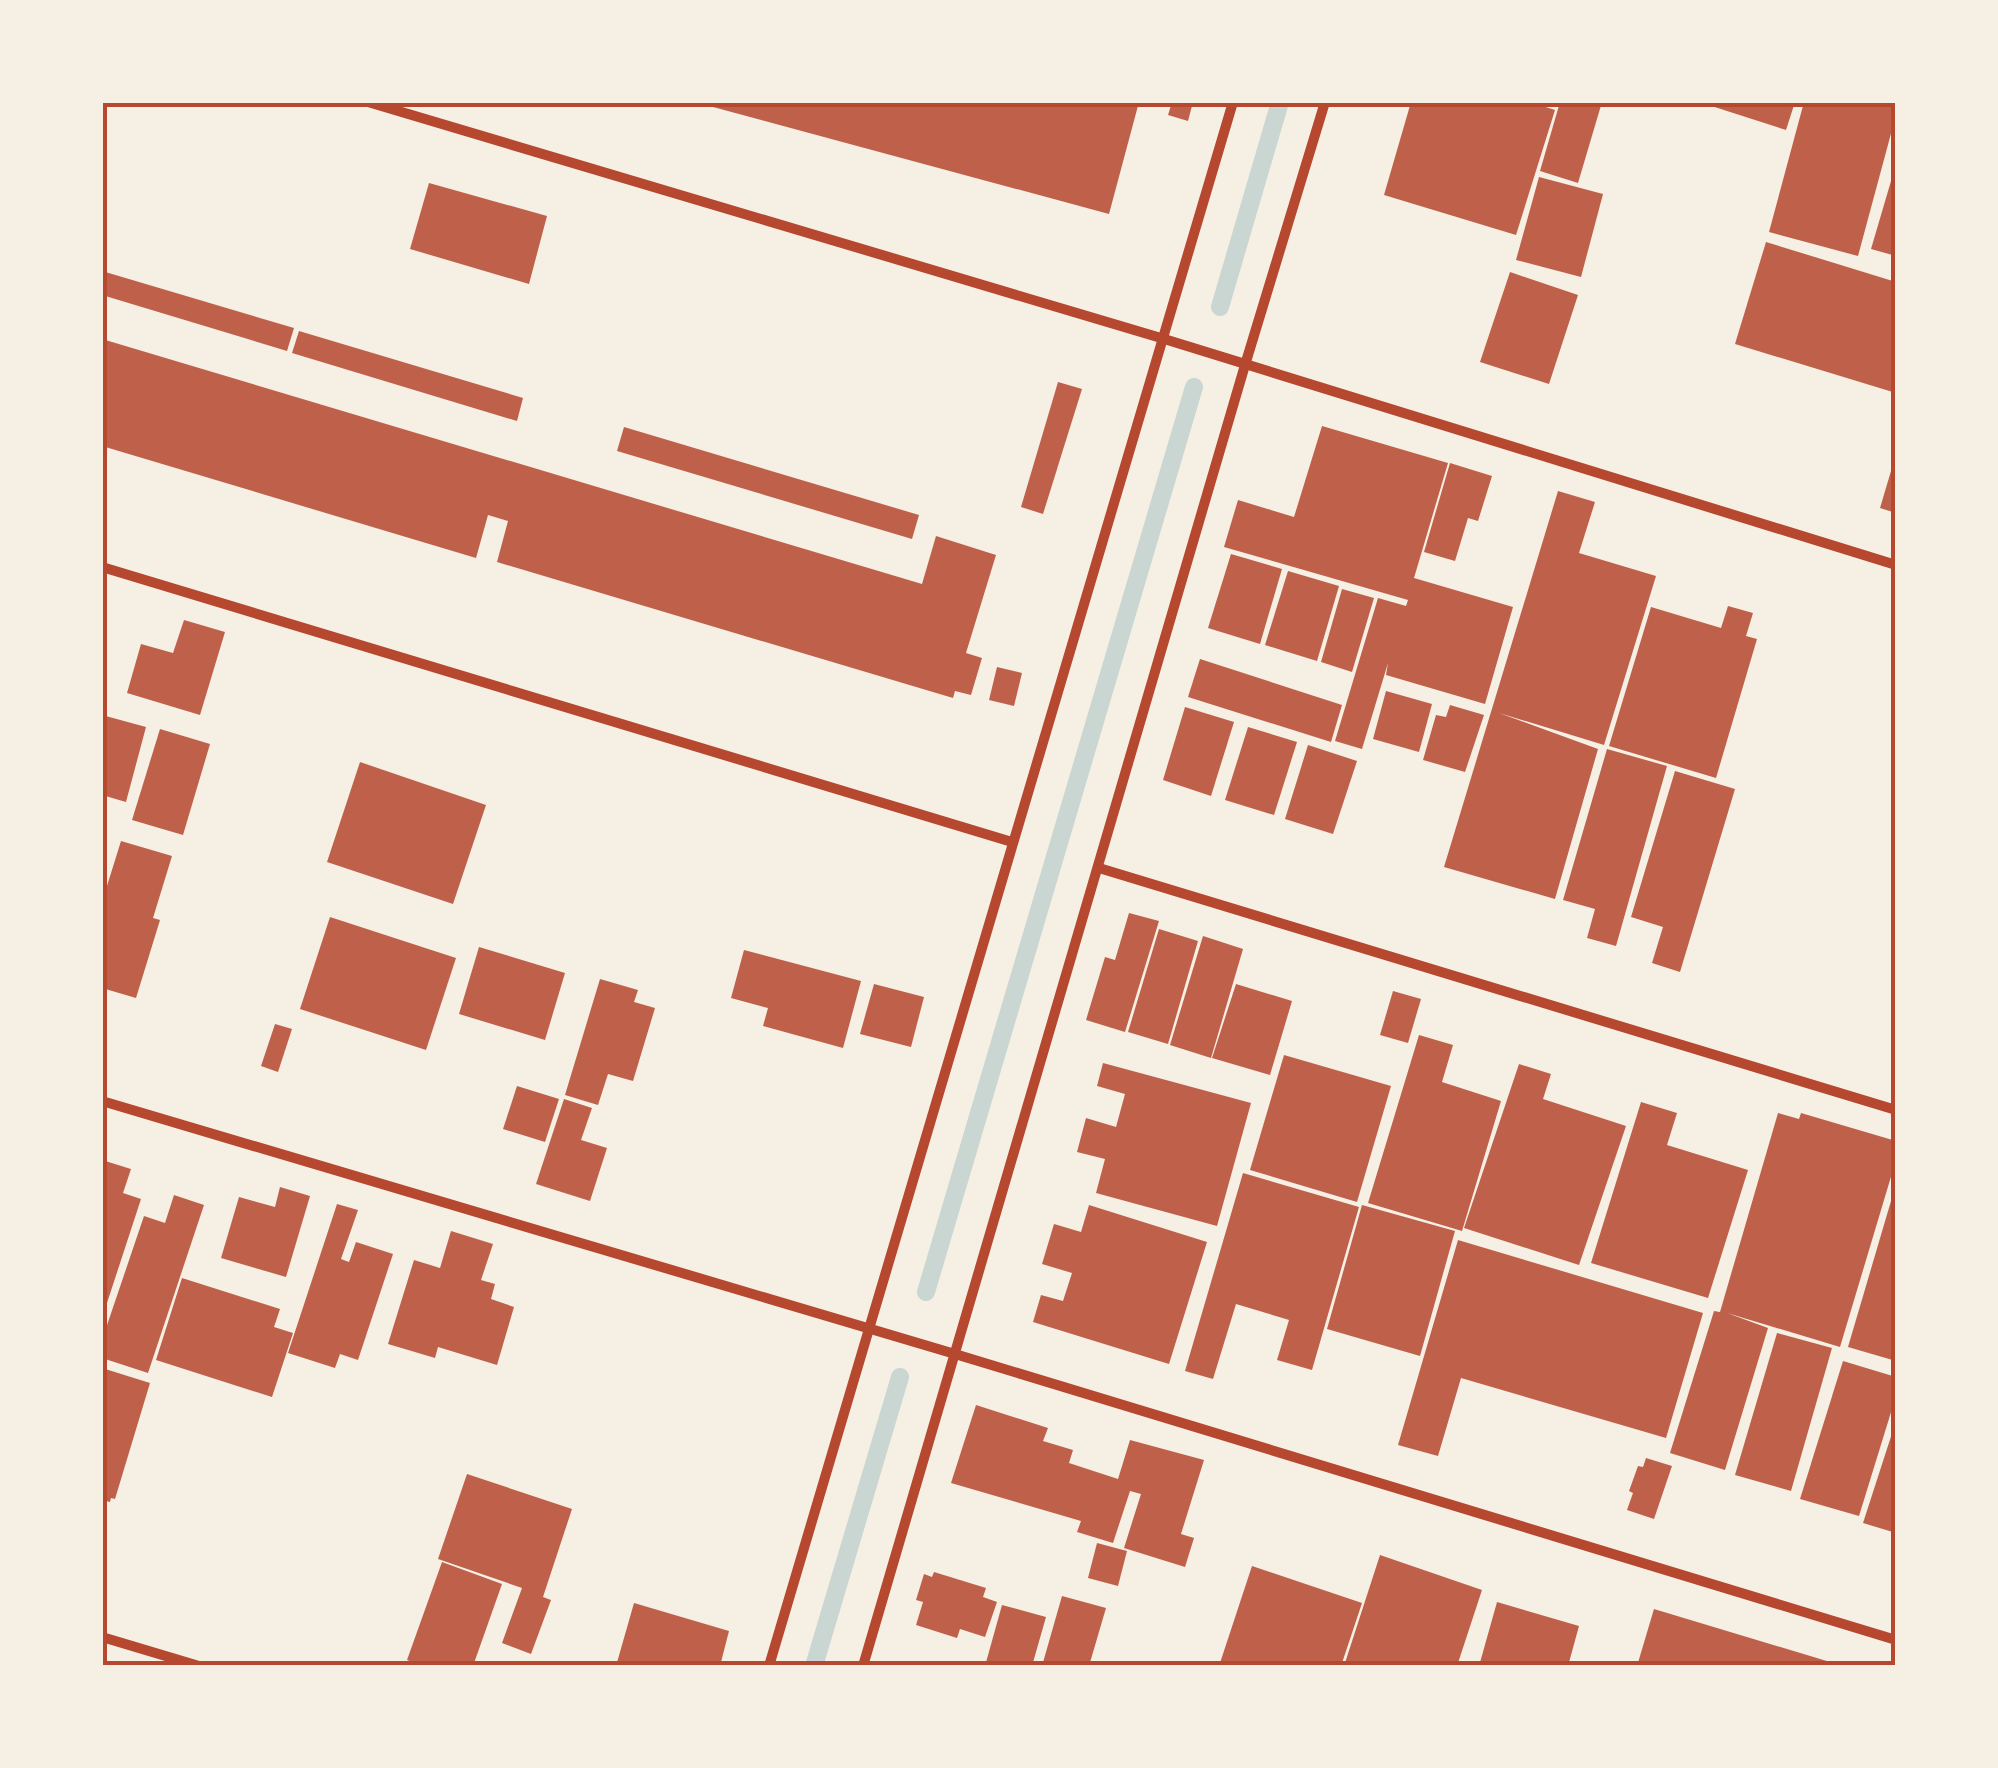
<svg xmlns="http://www.w3.org/2000/svg" width="1998" height="1768" viewBox="0 0 1998 1768" font-family="Ubuntu,sans-serif">
<rect width="100%" height="100%" fill="#f6efe4"/>
<g fill="none" stroke-linecap="round" stroke-linejoin="round">
<!-- stream -->
<g stroke="#c9d6d2" stroke-width="18">
<path d="M1220 307 1280 102"/>
<path d="M926 1292 1194 387"/>
<path d="M814 1666 900 1377"/>
</g>
</g>
<!-- building -->
<g fill="#bf614a">
<path d="M714 102H1139L1109 214 713 107Z"/>
<path d="M1172 102H1193L1188 121 1168 115Z"/>
<path d="M1411 102H1530L1555 110 1516 235 1384 195Z"/>
<path d="M1560 102H1602L1578 183 1540 171Z"/>
<path d="M1699 102H1795L1786 130Z"/>
<path d="M1804 102H1896V115L1858 256 1769 232Z"/>
<path d="M1896 164V256L1871 249Z"/>
<path d="M1539 177 1603 194 1581 277 1516 260Z"/>
<path d="M429 183 547 216 529 284 410 249Z"/>
<path d="M1766 242 1896 282V393L1735 344Z"/>
<path d="M102 271 294 328 287 351 102 295Z"/>
<path d="M1510 272 1578 295 1549 384 1480 362Z"/>
<path d="M299 331 523 398 517 421 292 353Z"/>
<path d="M102 339 922 584 936 536 996 555 966 653 982 658 971 695 955 691 953 698 497 562 508 521 488 515 476 558 102 446Z"/>
<path d="M1058 382 1082 389 1043 514 1021 507Z"/>
<path d="M1322 426 1448 463 1414 578 1513 607 1485 704 1386 675 1388 663 1362 749 1335 741 1378 598 1406 606 1408 600 1224 547 1238 500 1294 517Z"/>
<path d="M624 427 919 515 912 539 617 451Z"/>
<path d="M1450 463 1492 476 1478 521 1468 518 1455 561 1424 552Z"/>
<path d="M1891 471 1896 472V513L1880 508Z"/>
<path d="M1558 491 1595 502 1579 553 1656 576 1604 745 1499 713 1598 749 1555 899 1444 867Z"/>
<path d="M1231 554 1282 569 1260 644 1208 628Z"/>
<path d="M1288 571 1339 586 1317 661 1265 645Z"/>
<path d="M1342 589 1374 598 1352 672 1321 662Z"/>
<path d="M1728 606 1753 613 1746 636 1757 639 1716 778 1609 746 1651 607 1721 628Z"/>
<path d="M184 620 225 632 200 715 127 693 141 644 173 653Z"/>
<path d="M1200 659 1342 705 1331 742 1188 697Z"/>
<path d="M997 667 1022 673 1014 706 989 700Z"/>
<path d="M1386 691 1432 704 1419 752 1373 739Z"/>
<path d="M1450 705 1484 715 1465 772 1423 760 1436 715 1446 717Z"/>
<path d="M1185 707 1234 722 1211 796 1163 780Z"/>
<path d="M102 715 146 727 126 802 102 795Z"/>
<path d="M1248 727 1297 742 1274 815 1225 800Z"/>
<path d="M160 729 210 744 183 835 132 820Z"/>
<path d="M1308 745 1357 761 1333 834 1285 819Z"/>
<path d="M1607 749 1667 766 1616 946 1587 938 1595 909 1563 900Z"/>
<path d="M360 762 486 805 453 904 327 862Z"/>
<path d="M1675 771 1735 789 1680 972 1652 963 1663 927 1631 917Z"/>
<path d="M121 841 172 856 153 918 160 920 136 998 102 988V902Z"/>
<path d="M1129 913 1159 921 1125 1032 1086 1020 1105 957 1115 960Z"/>
<path d="M330 917 456 958 426 1050 300 1009Z"/>
<path d="M1159 929 1198 941 1168 1044 1128 1032Z"/>
<path d="M1203 936 1243 949 1211 1058 1170 1045Z"/>
<path d="M479 947 565 973 545 1040 459 1014Z"/>
<path d="M744 950 861 981 843 1048 763 1026 768 1008 731 998Z"/>
<path d="M600 979 638 990 634 1002 655 1008 633 1081 608 1074 598 1105 565 1095Z"/>
<path d="M874 984 924 997 911 1047 860 1034Z"/>
<path d="M1236 984 1292 1001 1270 1075 1212 1058Z"/>
<path d="M1393 991 1421 999 1408 1043 1380 1035Z"/>
<path d="M275 1024 292 1029 278 1072 261 1066Z"/>
<path d="M1419 1035 1453 1045 1442 1082 1501 1101 1462 1231 1368 1203Z"/>
<path d="M1284 1055 1391 1086 1357 1202 1250 1170Z"/>
<path d="M1103 1063 1251 1103 1217 1226 1096 1193 1105 1159 1077 1152 1086 1118 1116 1127 1125 1094 1097 1086Z"/>
<path d="M1519 1064 1551 1074 1543 1099 1626 1126 1579 1265 1464 1228Z"/>
<path d="M517 1086 559 1099 545 1142 503 1129Z"/>
<path d="M564 1099 592 1108 581 1140 607 1148 590 1201 536 1184Z"/>
<path d="M1641 1102 1677 1113 1667 1145 1748 1170 1708 1298 1591 1263Z"/>
<path d="M1778 1113 1799 1119 1801 1113 1896 1141V1160L1840 1347 1727 1313 1768 1328 1725 1470 1670 1453 1714 1311 1720 1312Z"/>
<path d="M102 1160 131 1169 123 1193 141 1199 107 1303 102 1302Z"/>
<path d="M1243 1173 1359 1207 1312 1370 1277 1360 1289 1320 1236 1304 1213 1379 1185 1371Z"/>
<path d="M280 1187 310 1196 286 1277 221 1258 239 1197 275 1207Z"/>
<path d="M174 1195 204 1205 148 1373 102 1358V1340L144 1216 165 1223Z"/>
<path d="M1891 1201 1896 1202V1361L1848 1347Z"/>
<path d="M337 1204 358 1210 341 1259 349 1262 356 1242 393 1254 358 1360 340 1354 335 1368 288 1353Z"/>
<path d="M1089 1205 1207 1242 1169 1364 1033 1322 1041 1295 1063 1301 1072 1273 1042 1264 1054 1224 1081 1232Z"/>
<path d="M1362 1205 1455 1231 1420 1356 1327 1329Z"/>
<path d="M451 1231 493 1244 481 1280 495 1284 491 1299 514 1307 497 1365 438 1347 435 1358 388 1344 414 1260 440 1268Z"/>
<path d="M1458 1240 1703 1313 1666 1438 1461 1378 1438 1456 1398 1445Z"/>
<path d="M182 1278 280 1309 274 1327 293 1333 272 1397 156 1360Z"/>
<path d="M1777 1333 1832 1348 1791 1491 1735 1475Z"/>
<path d="M1843 1361 1896 1377V1396L1859 1516 1800 1499Z"/>
<path d="M102 1368 150 1383 115 1499 111 1498 110 1502 102 1500Z"/>
<path d="M976 1405 1048 1428 1043 1441 1073 1450 1069 1463 1118 1479 1130 1440 1204 1460 1181 1534 1194 1538 1185 1567 1124 1548 1141 1494 1130 1491 1113 1543 1077 1532 1081 1521 951 1483Z"/>
<path d="M1896 1421V1533L1863 1523Z"/>
<path d="M1646 1458 1672 1466 1654 1519 1627 1510 1633 1493 1629 1491 1638 1466 1643 1467Z"/>
<path d="M467 1474 572 1509 543 1597 551 1600 531 1654 502 1643 522 1588 438 1559Z"/>
<path d="M1097 1543 1127 1551 1118 1586 1088 1578Z"/>
<path d="M1380 1555 1482 1590 1457 1666H1344Z"/>
<path d="M442 1562 502 1584 473 1666H422L407 1660Z"/>
<path d="M1252 1566 1362 1603 1341 1666H1219Z"/>
<path d="M934 1572 986 1588 983 1597 997 1602 985 1637 960 1629 957 1638 916 1625 923 1602 916 1600 924 1574 932 1577Z"/>
<path d="M1062 1596 1106 1608 1089 1666H1042Z"/>
<path d="M1497 1602 1579 1626 1568 1666H1479Z"/>
<path d="M634 1603 729 1631 720 1666H616Z"/>
<path d="M1002 1605 1046 1617 1032 1666H985Z"/>
<path d="M1654 1609 1840 1665V1666H1637Z"/>
</g>
<g fill="none" stroke-linecap="round" stroke-linejoin="round">
<!-- minor -->
<g stroke="#b5482f" stroke-width="10">
<path d="M368 102 1161 338 1896 565"/>
<path d="M102 567 1012 842"/>
<path d="M1099 868 1896 1110"/>
<path d="M102 1101 955 1354 1896 1640"/>
<path d="M102 1637 199 1666"/>
<path d="M769 1666 1233 102"/>
<path d="M863 1666 1245 365 1325 102"/>
</g>
</g>
<!-- border -->
<rect width="1998" height="1768" fill="none" stroke="#f6efe4" stroke-width="210"/>
<rect x="105" y="105" width="1788" height="1558" fill="none" stroke="#b5482f" stroke-width="4"/>
</svg>
